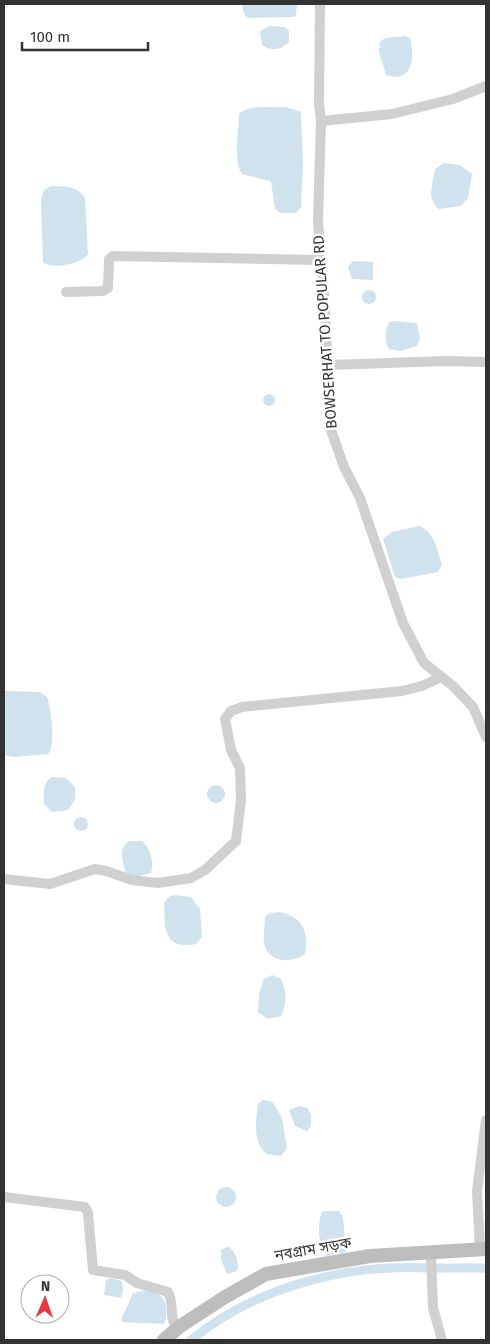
<svg xmlns="http://www.w3.org/2000/svg" width="490" height="1344" viewBox="0 0 490 1344" font-family="'Fira Sans','Noto Sans Bengali',sans-serif">
<rect width="100%" height="100%" fill="#fff"/>
<!-- green -->
<path fill="#e6ecdf" d="M486 1179V1241L484 1238Z"/>
<!-- water -->
<g fill="#cfe2ee">
<path d="M242 4H297L296 15 294 17 248 18 244 14Z"/>
<path d="M270 26 284 27 289 31V42C281 50 271 52 262 45L260 31Z"/>
<path d="M405 36 410 38C415 57 413 84 386 75L379 52 380 42 385 38Z"/>
<path d="M286 107 301 112 303 164 301 207 296 213H280L275 209 271 181 242 174C233 162 239 129 239 114 249 104 273 108 286 107Z"/>
<path d="M444 163 460 165 472 174 468 198 461 206 439 209C426 201 433 181 435 169Z"/>
<path d="M51 186C64 187 77 185 85 198L88 254C82 264 51 270 43 262L41 201 44 190Z"/>
<path d="M353 261 373 262V280L352 279 348 267Z"/>
<circle cx="369" cy="297" r="7"/>
<path d="M394 321 417 323 420 339 417 346 400 351 389 349C384 341 385 330 389 322Z"/>
<circle cx="269" cy="400" r="6"/>
<path d="M419 526C435 532 437 550 442 565L438 572 401 579 395 577 383 539 392 532Z"/>
<path d="M4 691 40 692 47 697C51 708 56 746 48 754L14 757 4 755Z"/>
<path d="M52 777 66 778 75 787V800L68 810 52 812 44 804C44 794 42 783 52 777Z"/>
<circle cx="216" cy="794" r="9"/>
<circle cx="81" cy="824" r="7"/>
<path d="M130 841H142C151 849 154 862 151 873L135 877 126 873C123 862 117 847 130 841Z"/>
<path d="M175 895 191 897 200 909 202 937 196 944C163 950 165 929 164 903L170 896Z"/>
<path d="M280 912C303 918 309 931 305 954 291 964 266 963 264 942 263 934 265 925 265 917L270 913Z"/>
<path d="M272 975 281 979C287 992 287 1002 281 1016L268 1019 258 1012 259 994 264 979Z"/>
<path d="M262 1100 273 1102 282 1118 287 1148 281 1156 267 1154C252 1144 256 1119 258 1104Z"/>
<path d="M299 1106 307 1108 311 1115V1126L307 1131 295 1126 289 1110Z"/>
<circle cx="226" cy="1197" r="10"/>
<path d="M327 1211H339L343 1217 346 1252 327 1256C318 1249 317 1222 322 1212Z"/>
<path d="M228 1246C235 1251 240 1263 237 1271L227 1274 221 1260V1250Z"/>
<path d="M111 1278 122 1281 123 1291 121 1298 104 1295 106 1280Z"/>
<path d="M147 1290C165 1293 170 1307 164 1324L123 1322 121 1320 133 1293Z"/>
</g>
<g fill="none" stroke-linecap="round" stroke-linejoin="round">
<!-- canal -->
<g stroke="#cfe2ee" stroke-width="9">
<path d="M436 1268H486"/>
<path d="M191 1340C256 1287 345 1264 428 1268"/>
</g>
<!-- minor -->
<g stroke="#d0d0d0" stroke-width="10">
<path d="M320 4 319 104 321 121 318 221 324 290 331 430 344 467 360 498 403 623 424 663 453 686 473 707 486 737"/>
<path d="M321 121 392 114 453 99 486 86"/>
<path d="M66 292 103 291 108 288 109 259 113 256 321 260"/>
<path d="M328 365 447 361 486 362"/>
<path d="M4 879 50 884 95 869 106 871 132 880 158 883 191 878 205 870 236 841 241 800 240 768 231 750 225 719 231 711 242 707 402 691 422 686 441 677"/>
<path d="M4 1197 85 1207 88 1213 93 1270 125 1275 137 1283 168 1292C175 1304 168 1317 177 1328"/>
<path d="M480 1249 477 1191 486 1120"/>
<path d="M431 1253 433 1308 442 1340"/>
</g>
<!-- secondary -->
<path stroke="#bdbdbd" stroke-width="14" d="M164 1340 179 1327 225 1297 266 1274 370 1256 486 1249"/>
</g>
<g text-anchor="middle" dominant-baseline="central" stroke-width="5" stroke-linejoin="round" paint-order="stroke">
<!-- street labels -->
<g font-size="15" fill="#333" stroke="#fff">
<text transform="translate(325 332) rotate(-94)">BOWSERHAT TO POPULAR RD</text>
<text transform="translate(313 1249) rotate(-10)">নবগ্রাম সড়ক</text>
</g>
</g>
<!-- border -->
<rect width="490" height="1344" fill="none" stroke="#333333" stroke-width="10"/>
<!-- north arrow -->
<g transform="translate(45 1299) rotate(2)"><circle r="24" fill="#ffffff" stroke="#adadad"/>
<path d="M0-4L9 19L0 12L-9 19Z" fill="#e63946"/>
<text y="-8" font-size="14" font-weight="bold" text-anchor="middle" fill="#333333">N</text>
</g>
<!-- scale -->
<path d="M22 42v8h126v-8" fill="none" stroke="#333333" stroke-width="2.5"/>
<text x="30" y="42" font-size="15" fill="#333333" stroke="#ffffff" stroke-width="4" paint-order="stroke">100 m</text>
</svg>
